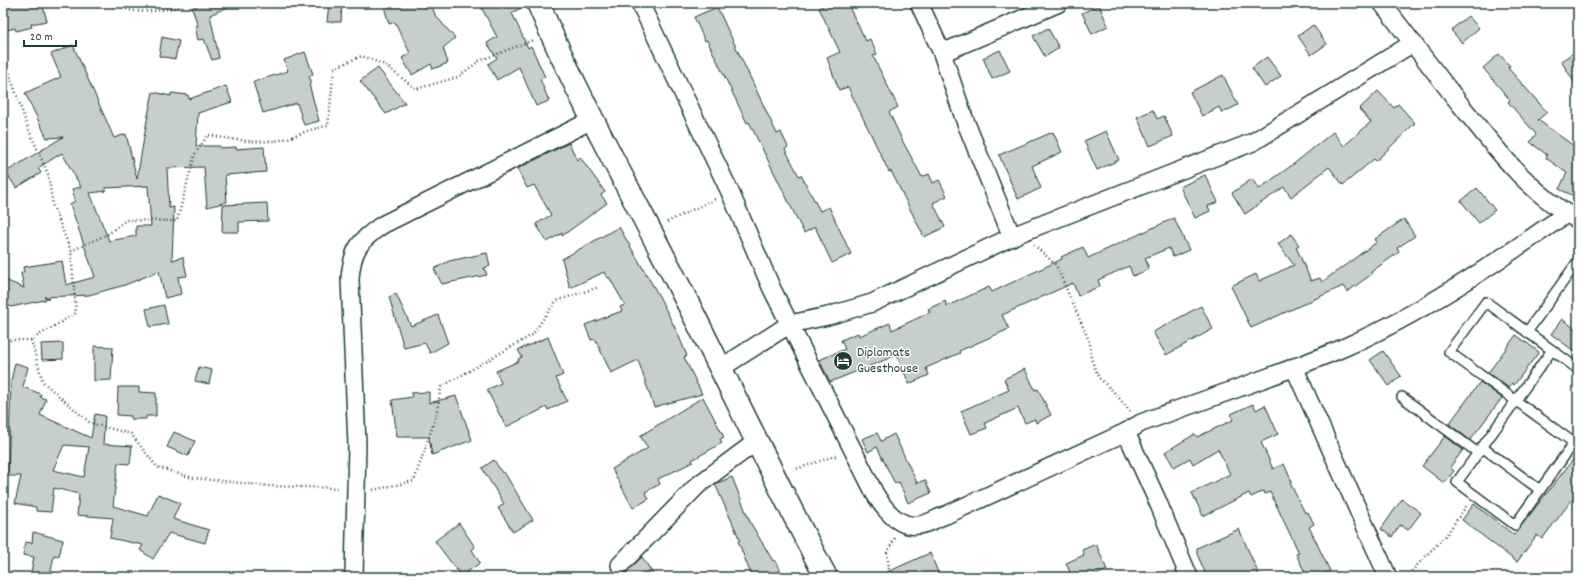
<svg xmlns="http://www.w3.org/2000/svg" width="1581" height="580" viewBox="0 0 1581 580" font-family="Dekko,sans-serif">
<rect width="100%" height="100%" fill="#fff"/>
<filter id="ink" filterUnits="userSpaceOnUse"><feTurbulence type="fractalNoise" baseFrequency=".025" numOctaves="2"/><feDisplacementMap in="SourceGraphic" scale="8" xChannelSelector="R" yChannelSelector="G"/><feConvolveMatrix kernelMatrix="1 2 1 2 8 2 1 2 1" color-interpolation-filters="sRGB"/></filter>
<g filter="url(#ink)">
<!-- building -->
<g fill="#c7cfcc" stroke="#1f3d34" fill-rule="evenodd">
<path d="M6 3H42L47 21 31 24 32 27 16 31 15 28 3 31V7L7 6Z"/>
<path d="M204 3H237L210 15 219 58 212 60 204 39 198 40 195 26H198L192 8Z"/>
<path d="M329 3H342L341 22H327Z"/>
<path d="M383 3H431L435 15 455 38 443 48 448 63 433 69 431 64 412 75 402 58 410 53 395 22 389 24Z"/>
<path d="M479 3H526V5L512 13 528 48 531 46 545 77 540 79 549 101 536 106 519 67 497 80 488 64 497 58 487 43 497 37Z"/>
<path d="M828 3H847L866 41 870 39 877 54 873 56 898 107 889 112 903 142 922 177 929 174 933 183 939 180 947 196 933 203 945 227 924 237 891 171 889 172 848 87 839 90 827 58 840 52 819 8Z"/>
<path d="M1099 5 1108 26 1092 34 1082 13Z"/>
<path d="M717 7 777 134 781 132 788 147 785 149 799 176 801 175 820 211 829 207 851 254 832 263 815 227 804 233 749 122 747 123 707 40 705 41 694 17Z"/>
<path d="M1468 16 1479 28 1462 43 1451 30Z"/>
<path d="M1313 25 1327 44 1311 55 1298 36Z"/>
<path d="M1048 28 1059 48 1045 57 1033 36Z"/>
<path d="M162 37 179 41 175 59 159 56Z"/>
<path d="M73 45 114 138 126 134 137 179 147 120 153 92 171 96V93L188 95 189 99 226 86 232 102 198 113 196 146H220V148L236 147V149L264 147 266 172 225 175 227 202 207 207 204 167 167 168 169 208 174 207 172 260 183 257 187 276 178 277 181 294 165 298 159 271 125 285 89 295 44 297 49 299 11 307 3 302V279L24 288 21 273 24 272 23 267 62 261 66 285 95 277 70 204 75 201 72 189 81 187 62 153 38 168 41 173 16 188 6 172 63 137 47 138 25 93 61 77 51 54ZM148 186 151 226H136V236L109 241 90 193 106 191 105 188Z"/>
<path d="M1000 50 1010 71 992 79 983 58Z"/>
<path d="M1578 50V88L1561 61Z"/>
<path d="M305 52 313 74 309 76 312 83 309 84 319 121 304 125 297 103 263 113 253 82 288 71 284 60Z"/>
<path d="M1499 54 1510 66 1508 68 1547 112 1538 120 1578 149V198L1559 189 1567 173 1546 158 1547 155 1530 142 1536 134 1508 102 1510 100 1483 68Z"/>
<path d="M1267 57 1281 76 1265 87 1252 68Z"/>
<path d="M378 68 405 103 386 114 360 81Z"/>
<path d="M1223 75 1238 105 1222 113 1219 107 1202 116 1190 92Z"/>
<path d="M1378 91 1394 108 1398 104 1415 123 1376 161 1374 159 1343 185 1329 167 1291 197 1284 187 1245 214 1232 193 1252 179 1259 189 1295 163 1333 132 1344 146 1371 122 1359 109Z"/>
<path d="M1153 110 1157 119 1164 116 1173 136 1150 146 1137 117Z"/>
<path d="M1106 131 1119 160 1097 170 1084 141Z"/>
<path d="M1053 132 1062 152 1032 166 1041 188 1018 199 999 155Z"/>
<path d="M569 143 577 160 580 157 605 192 601 195 607 203 562 236V233L547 242 536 224 551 215 534 185 527 188 517 169Z"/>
<path d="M1205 175 1218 202 1208 206 1210 211 1195 218 1180 187Z"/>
<path d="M1477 188 1495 210 1479 223 1461 201Z"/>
<path d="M267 203 268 221 239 222V232H222L223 205Z"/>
<path d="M1174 218 1189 250 1173 257 1169 248 1145 258 1149 269 1133 276 1129 266 1098 280 1100 286 1078 296 1073 283 1002 315 1009 329 959 351 960 353 926 368 929 375 909 384 897 355 830 382 819 360 845 349 841 340 858 333 859 336 890 323 892 330 920 317 930 312 928 309 945 301 947 306 989 287 992 292 1062 259 1061 257 1083 247 1088 258Z"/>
<path d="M1404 219 1415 236 1397 248 1399 252 1371 272 1372 274 1347 292 1343 286 1251 328 1231 286 1256 274 1259 281 1294 265 1278 244 1291 234 1299 245 1296 247 1311 281 1320 278 1322 282 1377 242 1375 239Z"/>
<path d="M619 227 659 296 678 334 687 356 684 357 702 394 654 407 638 360 611 373 595 339 591 340 585 325 622 311 620 307 625 305 609 277 607 278 604 272 570 288 562 259Z"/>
<path d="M487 253 490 266 484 268 487 275 442 284 434 269 449 261Z"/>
<path d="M396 294 411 326 438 315 448 343 430 353 425 343 404 348 389 297Z"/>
<path d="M164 305 168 324 150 327 146 309Z"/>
<path d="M1201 306 1213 329 1166 355 1153 332Z"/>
<path d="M1562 319 1578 331V354L1551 334Z"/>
<path d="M1516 335 1539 352 1514 385 1512 383 1509 388 1488 373Z"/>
<path d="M548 337 563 375 556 378 567 401 548 410 547 407 506 427 487 390 501 383 496 371 519 361 518 359 522 357 518 350Z"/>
<path d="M63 343V359L42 360 41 344Z"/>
<path d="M94 346 113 347 111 380 94 381Z"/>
<path d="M1383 351 1401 376 1389 386 1370 360Z"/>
<path d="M15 363 28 367 23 387 41 394 40 397 46 399 40 415 91 438 95 414 105 416 103 444 132 446 130 464 118 463 113 506 148 516 158 494 180 503 173 519 209 530 205 543 169 533 153 559 140 550 143 545 110 538 113 518 77 515 79 494 54 488 51 512 36 511V507L15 503 21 476H8L11 381ZM64 445 89 447 84 477 53 470Z"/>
<path d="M199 367 212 370 209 384 195 381Z"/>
<path d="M1025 369 1035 390 1038 389 1051 415 1036 423 1035 419 1025 423 1018 408 985 423 987 428 971 434 961 411 1009 390 1004 379Z"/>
<path d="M1480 382 1502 398 1470 440 1449 424Z"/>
<path d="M118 387H139V392L156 393V416H146V419H131V416L117 415Z"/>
<path d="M429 392V403L456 396 472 440 432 455 429 437H397L392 400 412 397 411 393Z"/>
<path d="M703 397 724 437 720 439 722 443 692 460 693 462 658 479 660 484 645 492 649 499 633 508 612 469 648 448 640 436Z"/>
<path d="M1253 404 1256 410 1265 405 1278 434 1261 442 1273 469 1284 464 1292 482 1290 483 1305 513 1308 512 1314 524 1309 527 1330 571 1318 577H1307L1296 554 1299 553 1270 492 1265 494 1264 491 1251 497 1249 493 1203 516 1192 493 1230 474 1218 449 1193 464 1190 458 1174 467 1165 452 1195 434 1197 437 1233 420 1231 414Z"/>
<path d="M174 432 195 441 188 456 167 447Z"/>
<path d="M877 433 881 441 894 434 917 483 925 480 931 493 908 503 899 482 895 484 877 447 868 452 862 439Z"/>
<path d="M1445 436 1463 450 1450 467 1454 471 1444 483 1422 466Z"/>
<path d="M1578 453V492L1542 539 1537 535 1517 562 1462 520 1474 504 1514 535Z"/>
<path d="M494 460 502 473 504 472 533 520 513 532 498 508 504 504 482 468Z"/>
<path d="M732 477 750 522 773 561 775 560 783 577H752L738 541 740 540 715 484Z"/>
<path d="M1402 499 1421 513 1408 530 1400 525 1392 537 1381 529Z"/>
<path d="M459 523 475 547 472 550 480 563 461 576 435 541Z"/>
<path d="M1239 529 1260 577H1207L1197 554V548Z"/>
<path d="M33 532 63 540 59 556 54 555 50 577H30L34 557 23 555 25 542 32 543Z"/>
<path d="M1096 544 1107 570 1091 577H1072L1066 563 1084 555 1082 550Z"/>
<path d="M930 553 940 577H876Z"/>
<path d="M642 557 655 577H625L624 574Z"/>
</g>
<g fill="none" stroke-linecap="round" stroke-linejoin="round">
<defs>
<g id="service">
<path d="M1527 332 1578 261"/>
<path d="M1552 350 1457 482 1515 525 1578 437"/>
<path d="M1402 397 1478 453"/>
<path d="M1574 443 1449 352 1486 302 1578 369"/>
<path d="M1482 447 1540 490"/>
</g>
<g id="minor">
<path d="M640 3 730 192 772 289 875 494C884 509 899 529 919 525 928 524 937 518 946 515L1126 432 1141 423C1208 398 1277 376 1343 348 1423 313 1495 263 1566 214"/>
<path d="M919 3 942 53 964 118 1012 237"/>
<path d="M1382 3C1409 38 1436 74 1464 109 1496 149 1531 195 1578 220"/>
<path d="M942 53 1059 3"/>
<path d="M1294 367 1388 577"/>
<path d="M721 368 790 324 828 316 872 303 1020 233 1253 142 1413 43"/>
<path d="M1126 432 1157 500 1189 577"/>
<path d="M620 565 698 485 757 441"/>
<path d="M354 577 357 445 350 279C352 250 359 241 382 225L592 120"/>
</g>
<path id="tertiary" d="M538 3C579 100 631 192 679 286 729 383 775 481 826 577"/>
</defs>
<!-- service casing -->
<use href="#service" stroke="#1f3d34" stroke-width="12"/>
<!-- minor casing -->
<use href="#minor" stroke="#1f3d34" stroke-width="20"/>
<!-- tertiary casing -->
<use href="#tertiary" stroke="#1f3d34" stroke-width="25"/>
<!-- path -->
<g stroke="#1f3d34" stroke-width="2.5" stroke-dasharray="1 3" stroke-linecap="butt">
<path d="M116 3C130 18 171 10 188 3"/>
<path d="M3 54 26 123 48 174 53 206 71 251 76 313 31 340H3"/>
<path d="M667 222 715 199"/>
<path d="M1034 245 1056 265 1090 343 1091 359 1099 378 1113 391 1130 411"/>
<path d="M71 251 108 234 126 220 177 221 195 154 208 135C230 139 252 143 274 141 292 139 309 128 328 126L334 68 362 56 385 65 416 89 458 77 479 61 533 40"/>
<path d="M31 340 43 382 90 423 131 434 157 467 193 478 269 486 340 488"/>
<path d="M793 470 838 455"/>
<path d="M373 490 414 481 436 416 441 387 532 335 556 301 599 287"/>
<path d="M890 577 887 553 895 538"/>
<path d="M1406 577 1447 534 1467 505"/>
</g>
<!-- service -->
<use href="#service" stroke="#fff" stroke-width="9"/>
<!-- minor -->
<use href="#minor" stroke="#fff" stroke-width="17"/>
<!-- tertiary -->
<use href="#tertiary" stroke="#fff" stroke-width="22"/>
</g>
</g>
<!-- icons -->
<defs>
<symbol id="hotel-disc" viewBox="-11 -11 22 22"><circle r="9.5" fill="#1f3d34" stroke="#fff"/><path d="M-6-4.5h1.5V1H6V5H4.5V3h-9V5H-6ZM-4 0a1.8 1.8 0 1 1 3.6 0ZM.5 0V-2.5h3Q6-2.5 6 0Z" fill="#fff"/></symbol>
</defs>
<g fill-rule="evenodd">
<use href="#hotel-disc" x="832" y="350" width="22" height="22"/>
</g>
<g text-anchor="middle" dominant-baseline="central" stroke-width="3" stroke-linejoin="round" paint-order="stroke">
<!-- poi labels -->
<g font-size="14" fill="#1f3d34" stroke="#fff" text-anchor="start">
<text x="857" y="353">Diplomats<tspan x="857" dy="16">Guesthouse</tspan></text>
</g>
</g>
<!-- margin -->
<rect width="1581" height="580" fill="none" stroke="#fff" stroke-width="16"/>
<rect x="8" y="8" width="1565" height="564" fill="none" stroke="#1f3d34" stroke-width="1.5" filter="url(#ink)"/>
<!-- scale -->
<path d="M24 40v6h52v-6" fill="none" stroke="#1f3d34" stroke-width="2"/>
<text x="30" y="40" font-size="12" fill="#1f3d34" stroke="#ffffff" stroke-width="3" paint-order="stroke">20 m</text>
</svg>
